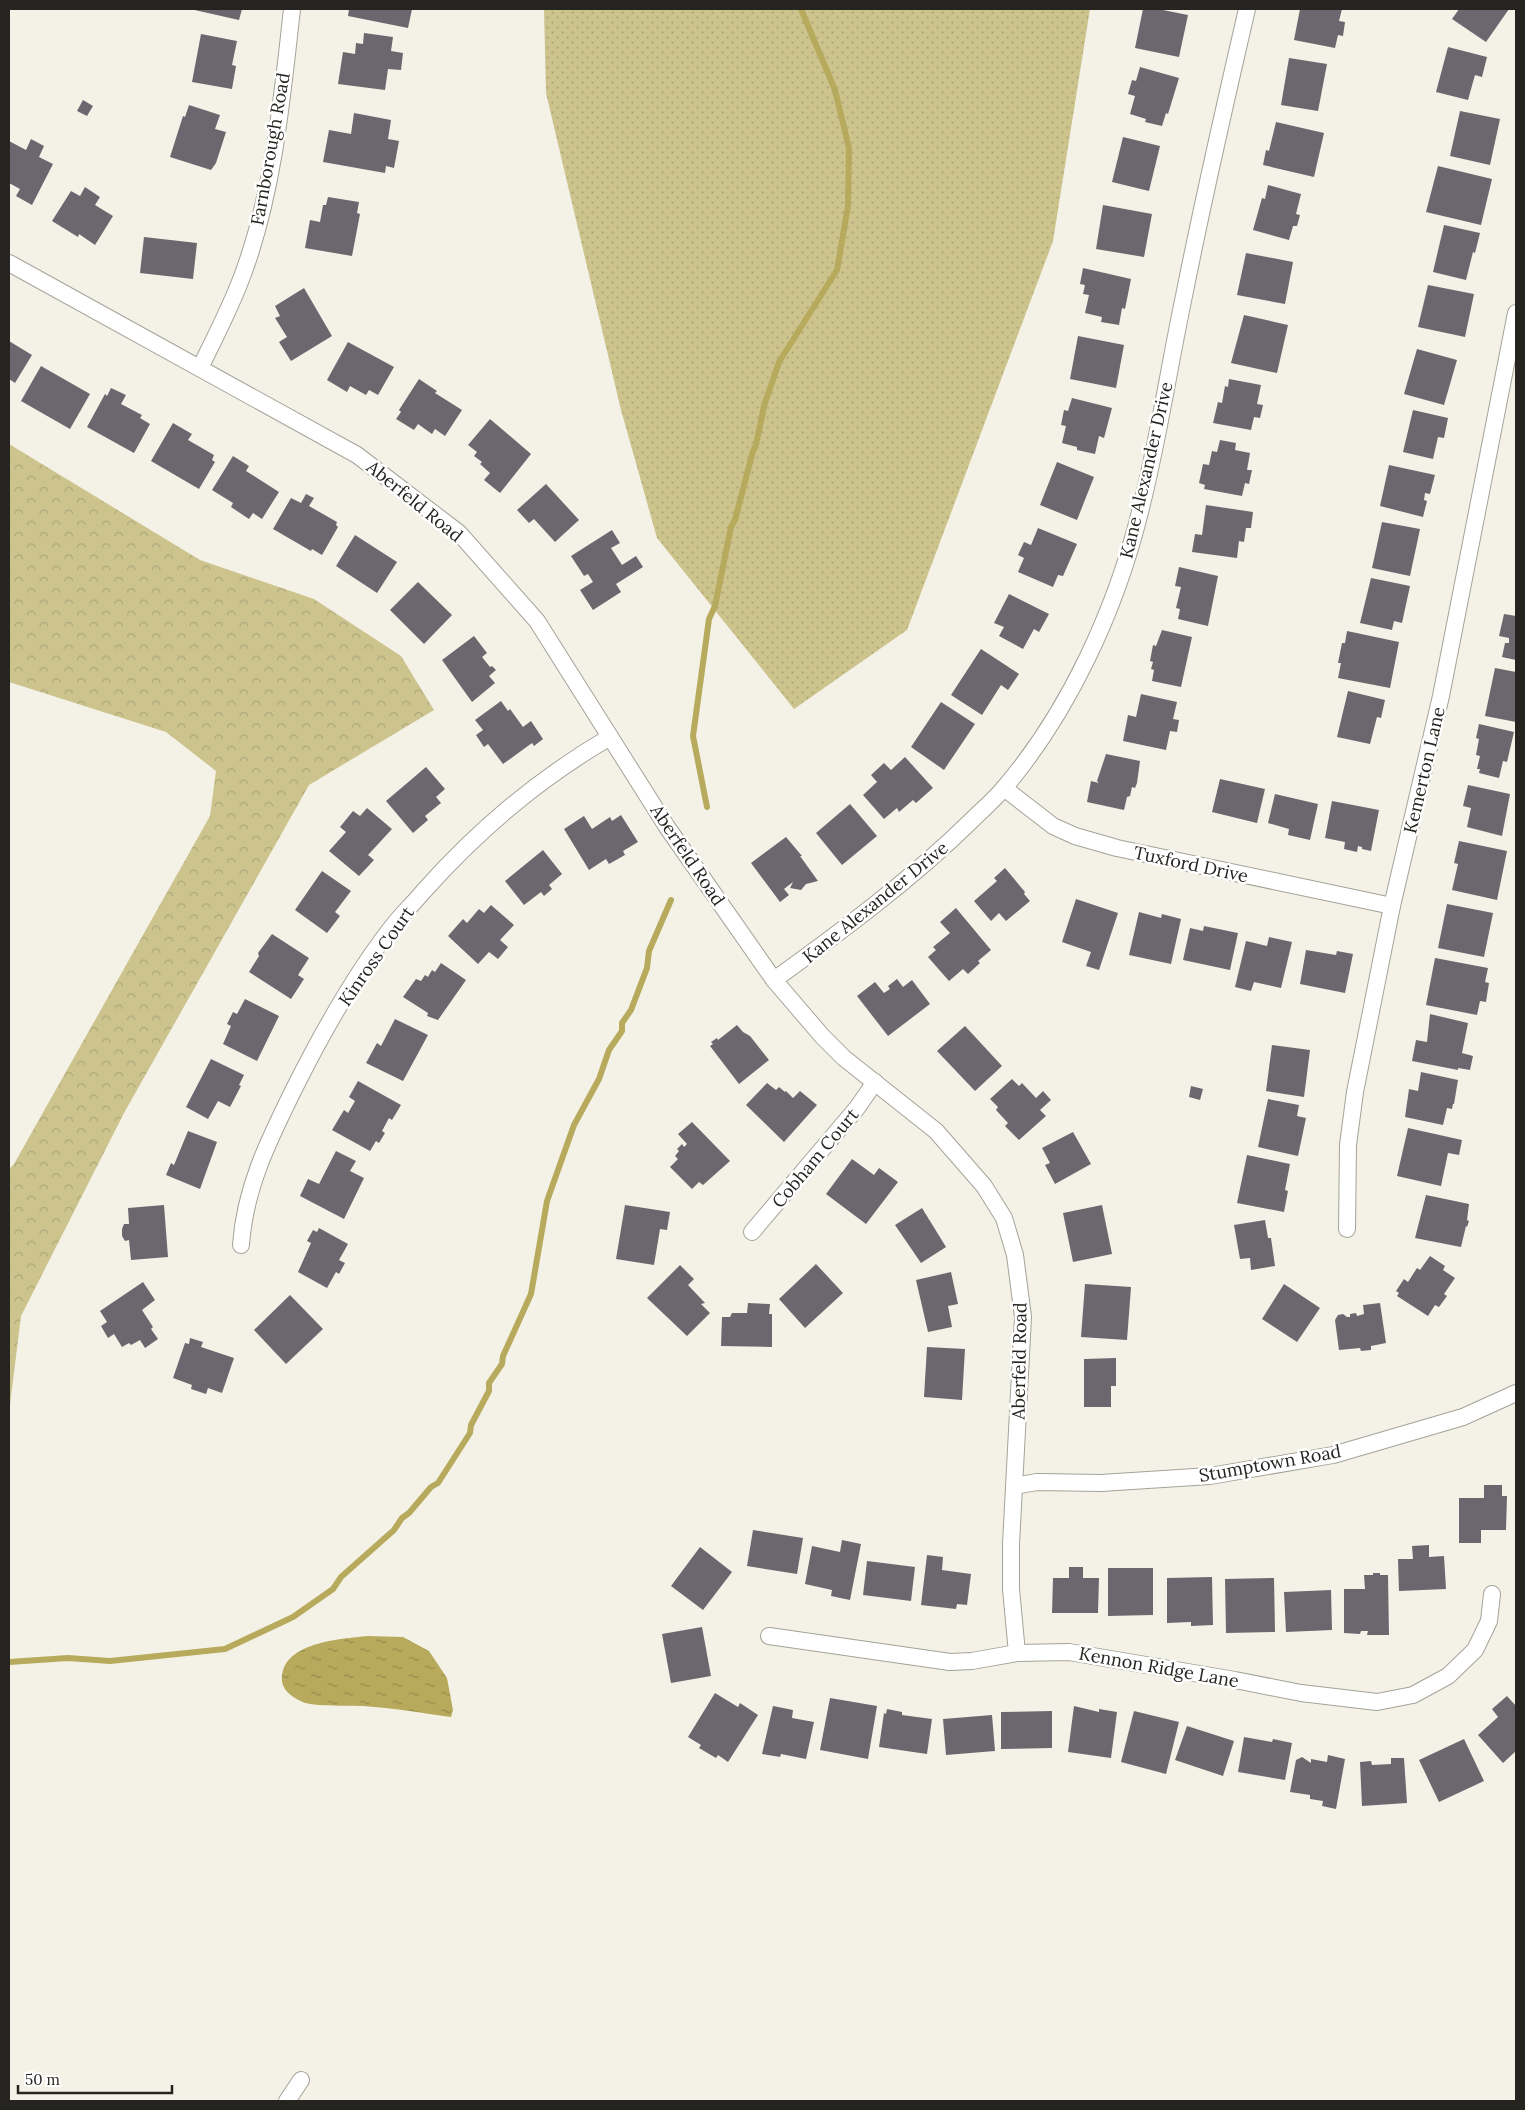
<svg xmlns="http://www.w3.org/2000/svg" width="1525" height="2110" viewBox="0 0 1525 2110" font-family="Lora,serif">
<defs>
<pattern id="grass-dots" width="8" height="8" patternUnits="userSpaceOnUse" patternTransform="scale(1.25)"><rect width="8" height="8" fill="#ccc38d"/><path d="M2 2h.1M6 6h.1" fill="none" stroke="#afa779" stroke-width="1.8" stroke-linecap="round"/></pattern>
<pattern id="forest-crowns" width="20" height="18" patternUnits="userSpaceOnUse" patternTransform="scale(1.25)"><rect width="20" height="18" fill="#ccc38d"/><path d="M2 6a3 3 0 1 1 6 0M12 15a3 3 0 1 1 6 0" fill="none" stroke="#afa779"/></pattern>
<pattern id="water-ripples" width="26" height="14" patternUnits="userSpaceOnUse" patternTransform="scale(1.25)"><rect width="26" height="14" fill="#b8aa5c"/><path d="M2 4q2-2 4 0t4 0M15 11q2-2 4 0t4 0" fill="none" stroke="#958a4c"/></pattern>
</defs>
<rect width="100%" height="100%" fill="#f4f2e7"/>
<!-- grass -->
<path fill="url(#grass-dots)" d="M544 9H1090L1053 241 907 630 794 709 657 538 621 410 546 93Z"/>
<!-- forest -->
<path fill="url(#forest-crowns)" d="M9 444 200 560 314 599 401 656 434 710 309 785 124 1113 21 1316 9 1413V1169L14 1164 210 816 216 771 166 732 9 682Z"/>
<!-- water -->
<path fill="url(#water-ripples)" d="M368 1636 403 1637 429 1651 447 1678 453 1710 451 1717C422 1713 393 1708 363 1706 348 1705 320 1707 306 1703 296 1700 283 1692 282 1681 280 1642 340 1639 368 1636Z"/>
<g fill="none" stroke-linecap="round" stroke-linejoin="round">
<!-- stream -->
<g stroke="#b8aa5c" stroke-width="6">
<path d="M707 807 693 736 709 619 715 606 731 527 735 520 753 451 756 445 764 406 779 362 837 270 848 206 849 148 835 90 801 9"/>
<path d="M9 1662 68 1658 110 1661 225 1649 293 1617 333 1589 341 1577 394 1530 402 1518 409 1513 431 1487 438 1483 470 1433 471 1425 489 1391V1383L502 1364 503 1356 531 1294 547 1201 574 1125 599 1079 609 1050 622 1031V1023L631 1010 647 968 649 951 671 900"/>
</g>
</g>
<!-- building -->
<g fill="#6c676f">
<path d="M190 9H242L239 20Z"/>
<path d="M349 9H412L408 28 348 16Z"/>
<path d="M1143 9H1158L1188 15 1179 57 1135 48Z"/>
<path d="M1300 9H1342L1339 21 1345 22 1343 36 1338 35 1335 48 1294 40Z"/>
<path d="M1459 9H1509L1486 42 1452 19Z"/>
<path d="M364 33 393 37 391 51 403 53 401 70 388 69 385 90 338 84 343 52 355 54 356 43 363 44Z"/>
<path d="M201 34 237 41 232 65 236 66 232 89 192 82Z"/>
<path d="M1448 47 1487 57 1482 77 1475 75 1468 100 1436 92Z"/>
<path d="M1289 58 1327 64 1318 111 1281 105Z"/>
<path d="M1140 67 1179 78 1168 114 1166 113 1162 126 1145 122 1146 119 1130 114 1135 96 1128 94 1132 80 1136 81Z"/>
<path d="M83 100 93 106 87 116 77 111Z"/>
<path d="M189 105 220 115 215 129 226 132 216 163 211 170 170 157 183 116 185 117Z"/>
<path d="M1460 111 1500 119 1490 165 1450 156Z"/>
<path d="M354 113 391 120 388 139 399 141 394 168 386 166 385 173 323 162 329 130 351 134Z"/>
<path d="M1276 122 1324 133 1314 177 1263 165 1266 150 1269 151Z"/>
<path d="M1123 137 1160 146 1149 191 1112 182Z"/>
<path d="M31 139 44 146 39 157 53 164 32 205 16 196 20 189 9 183V141L26 150Z"/>
<path d="M1438 166 1492 179 1481 225 1426 212Z"/>
<path d="M1268 185 1301 194 1296 214 1300 215 1297 226H1293L1289 240 1253 230 1262 198 1265 199Z"/>
<path d="M85 187 100 197 95 205 113 216 95 245 79 234 78 237 52 221 71 191 80 196Z"/>
<path d="M328 197 359 202 357 213 360 214 352 256 305 248 310 220 320 222 323 205H326Z"/>
<path d="M1103 205 1152 214 1144 257 1096 249Z"/>
<path d="M1444 225 1480 233 1475 253 1473 252 1466 280 1433 272Z"/>
<path d="M144 237 197 243 193 279 140 273Z"/>
<path d="M1246 253 1293 262 1285 304 1237 295Z"/>
<path d="M1083 268 1131 279 1125 309 1122 308 1119 325 1101 322 1102 317 1085 313 1089 295 1083 294 1085 285 1080 284Z"/>
<path d="M1428 285 1474 294 1465 337 1418 327Z"/>
<path d="M304 288 332 336 291 361 279 342 287 337 275 318 280 316 275 306Z"/>
<path d="M1244 315 1288 325 1277 373 1231 363Z"/>
<path d="M1078 336 1124 345 1116 388 1070 379Z"/>
<path d="M9 341 32 355 15 383 9 379Z"/>
<path d="M348 342 394 367 378 395 369 390 366 395 350 386 347 392 327 380Z"/>
<path d="M1417 349 1457 360 1444 405 1404 394Z"/>
<path d="M41 366 90 394 70 429 21 401Z"/>
<path d="M419 379 437 391 435 393 462 410 445 436 435 429 432 434 418 424 414 430 396 419 401 412 399 410Z"/>
<path d="M1229 379 1261 385 1257 404 1263 405 1260 418 1254 417 1251 430 1213 423 1218 402 1222 403 1225 386 1228 387Z"/>
<path d="M111 388 126 395 121 404 142 415 140 418 150 424 134 453 87 427 105 394 107 396Z"/>
<path d="M1072 398 1112 408 1104 438 1099 436 1095 454 1077 450V447L1062 443 1066 426 1061 425 1064 410 1068 411Z"/>
<path d="M1413 410 1448 418 1444 438 1438 437 1433 459 1403 452Z"/>
<path d="M490 419 531 454 500 493 484 480 490 473 480 464 482 462 474 456 477 452 468 445Z"/>
<path d="M173 423 192 434 188 440 214 455 212 460 215 462 199 489 151 461Z"/>
<path d="M1220 440 1236 443 1235 450 1250 453 1247 470H1252L1249 484 1245 483 1242 496 1204 489 1205 485 1199 483 1203 464 1209 465 1212 451 1217 452Z"/>
<path d="M233 456 249 466 246 471 279 492 262 519 253 513 249 519 231 507 233 503 212 490Z"/>
<path d="M1057 462 1094 477 1077 520 1040 505Z"/>
<path d="M1389 465 1435 475 1430 494 1425 493 1424 500 1427 501 1423 517 1380 506Z"/>
<path d="M546 484 579 520 555 542 534 519 529 523 517 510Z"/>
<path d="M306 494 314 498 309 506 337 522 336 525 338 527 322 555 312 549 311 551 273 529 291 498 301 503Z"/>
<path d="M1206 505 1253 512 1251 528H1246L1244 542 1239 541 1237 558 1192 552 1195 534 1202 535Z"/>
<path d="M1382 522 1420 529 1410 576 1372 568Z"/>
<path d="M1038 528 1077 544 1063 576 1058 575 1053 587 1018 572 1024 558 1018 555 1024 542 1031 545Z"/>
<path d="M612 530 620 543 611 548 622 565 636 556 643 567 616 584 621 592 593 610 580 590 593 582 588 574 584 576 571 556Z"/>
<path d="M355 535 397 562 377 593 336 566Z"/>
<path d="M1179 567 1218 576 1208 626 1178 619 1180 609 1176 608 1181 587 1175 586Z"/>
<path d="M1371 578 1410 586 1402 623 1394 621 1392 630 1360 623Z"/>
<path d="M418 582 452 615 424 644 390 610Z"/>
<path d="M1009 594 1049 614 1039 632 1034 629 1023 649 999 636 1004 627 994 623Z"/>
<path d="M1504 614 1516 616V660L1502 657 1505 643H1509V638L1499 636Z"/>
<path d="M1162 630 1192 637 1181 687 1152 681 1154 670 1151 669 1153 662 1150 661 1153 645 1156 646Z"/>
<path d="M1347 631 1399 642 1390 688 1338 678 1341 663H1338L1342 643H1345Z"/>
<path d="M474 636 487 653 482 657 490 667 492 666 496 670 489 676 495 683 472 702 442 660Z"/>
<path d="M981 649 1019 674 1008 690 1001 685 982 715 951 695Z"/>
<path d="M1495 668 1516 672V722L1485 716Z"/>
<path d="M1348 691 1385 700 1381 718 1377 717 1370 744 1337 737Z"/>
<path d="M1141 694 1177 702 1173 719 1179 720 1177 732 1170 731 1166 750 1123 741 1128 715 1136 717Z"/>
<path d="M501 701 508 711 510 709 523 727 531 721 543 739 534 746 532 743 503 764 488 744 484 747 476 735 483 730 475 720Z"/>
<path d="M941 702 975 724 944 770 911 747Z"/>
<path d="M1479 724 1514 732 1507 762 1503 761 1499 778 1479 773 1480 769H1477L1480 756 1476 755 1479 739 1476 738Z"/>
<path d="M1106 754 1140 761 1137 783 1135 788 1132 787 1130 796 1127 797 1124 810 1087 802 1091 781 1099 783 1097 781Z"/>
<path d="M905 757 933 788 916 803 913 800 899 812 897 808 884 819 863 795 877 782 871 775 884 763 891 770Z"/>
<path d="M426 767 445 789 436 797 441 803 425 816 428 820 413 833 386 801Z"/>
<path d="M1220 779 1265 789 1257 823 1212 812Z"/>
<path d="M1468 785 1510 794 1502 836 1467 827 1471 808 1463 806Z"/>
<path d="M1275 794 1318 804 1310 840 1288 835 1289 829 1268 823Z"/>
<path d="M1332 801 1379 810 1371 851 1362 849V847L1358 846 1357 852 1344 849 1345 842 1325 838Z"/>
<path d="M850 804 877 836 842 865 816 833Z"/>
<path d="M367 808 392 829 368 855 374 860 359 876 329 851 346 832 340 827 353 811 360 816Z"/>
<path d="M621 815 638 842 623 851 625 855 609 864 606 859 589 870 564 829 584 816 592 829 610 817 612 821Z"/>
<path d="M786 837 802 856H800L818 881 806 884 801 890 790 888 793 882 784 889 789 895 780 902 751 863Z"/>
<path d="M1459 841 1507 851 1497 900 1452 890 1458 864 1454 863Z"/>
<path d="M543 850 562 874 549 885 552 889 544 896 541 892 524 905 505 881Z"/>
<path d="M1005 868 1025 892 1024 894 1030 901 1006 921 999 913 991 921 974 901 997 881 994 878Z"/>
<path d="M322 871 351 891 335 912 340 916 327 933 295 910Z"/>
<path d="M1076 899 1118 913 1099 970 1086 966 1091 952 1062 942Z"/>
<path d="M1447 904 1493 913 1484 957 1438 948Z"/>
<path d="M491 905 514 925 500 940 508 947 498 959 489 952 478 964 448 936 463 919 467 923 479 909 484 913Z"/>
<path d="M956 908 991 950 978 961 980 963 968 974 963 969 949 981 928 957 936 950 933 947 950 933 940 922Z"/>
<path d="M1139 912 1161 918 1162 914 1181 919 1171 964 1129 955Z"/>
<path d="M1204 926 1238 933 1230 970 1183 960 1190 928 1203 931Z"/>
<path d="M272 934 309 958 298 975 304 979 291 999 249 972 259 956 258 953Z"/>
<path d="M1269 937 1292 942 1281 988 1254 982 1251 991 1235 987 1246 941 1267 946Z"/>
<path d="M1306 950 1336 955 1337 951 1353 954 1345 993 1300 984Z"/>
<path d="M1435 958 1488 968 1485 982 1489 983 1486 1002 1480 1001 1477 1015 1426 1005Z"/>
<path d="M441 963 466 980 438 1020 427 1016 428 1013 403 997 416 979 421 981 425 975 428 977 432 970 435 972Z"/>
<path d="M897 979 903 987 912 980 930 1004 888 1036 857 996 875 982 884 993 890 989 888 986Z"/>
<path d="M245 999 279 1016 257 1061 223 1044 231 1026 227 1024 233 1012 237 1014Z"/>
<path d="M1430 1014 1468 1023 1462 1053 1473 1056 1470 1070 1458 1068V1070L1412 1061 1416 1040 1427 1042Z"/>
<path d="M395 1019 428 1035 403 1081 366 1063 377 1043 381 1046Z"/>
<path d="M737 1025 743 1032 750 1036 769 1060 739 1084 710 1046 713 1044 711 1042 717 1038 718 1040Z"/>
<path d="M965 1026 1002 1066 975 1091 937 1051Z"/>
<path d="M1272 1045 1310 1050 1304 1097 1266 1091Z"/>
<path d="M211 1059 244 1075 239 1085 241 1086 230 1107 218 1101 208 1119 186 1107Z"/>
<path d="M1421 1072 1458 1080 1454 1104H1453L1452 1109 1447 1108 1443 1125 1405 1117 1409 1089 1418 1091Z"/>
<path d="M1012 1079 1019 1086 1022 1083 1036 1098 1043 1091 1051 1100 1040 1110 1046 1116 1019 1140 1005 1126 1008 1123 996 1110 998 1107 990 1099Z"/>
<path d="M358 1081 401 1105 392 1120 389 1118 382 1131 385 1133 379 1143 376 1141 370 1151 332 1130 344 1110 348 1113 355 1101 349 1097Z"/>
<path d="M767 1083 776 1090 779 1087 785 1092 786 1091 793 1098 800 1091 817 1105 784 1142 746 1105Z"/>
<path d="M1191 1086 1203 1089 1200 1100 1189 1097Z"/>
<path d="M1268 1099 1299 1105 1297 1116 1306 1118 1298 1156 1258 1147Z"/>
<path d="M692 1122 730 1161 703 1185 699 1182 692 1189 670 1167 678 1159 675 1156 679 1151 677 1149 682 1144 684 1147 687 1144 678 1134Z"/>
<path d="M1408 1128 1462 1140 1459 1155 1448 1153 1441 1186 1397 1176Z"/>
<path d="M188 1131 217 1142 200 1189 166 1175 171 1163 174 1165Z"/>
<path d="M1073 1132 1091 1164 1055 1184 1045 1165 1050 1163 1042 1148Z"/>
<path d="M336 1151 356 1161 350 1171 364 1178 344 1219 300 1196 308 1179 319 1184Z"/>
<path d="M1247 1155 1290 1164 1285 1190 1288 1191 1284 1212 1237 1203Z"/>
<path d="M852 1159 874 1175 879 1168 898 1182 866 1224 826 1194Z"/>
<path d="M1426 1195 1469 1204 1467 1220 1469 1221 1467 1227 1466 1226 1461 1247 1415 1238Z"/>
<path d="M164 1205 168 1257 131 1260 129 1240 125 1241 122 1236V1229L124 1224H129L128 1208Z"/>
<path d="M625 1205 670 1212 667 1230 660 1229 654 1265 616 1259Z"/>
<path d="M1102 1205 1112 1254 1073 1262 1063 1213Z"/>
<path d="M922 1208 946 1247 921 1263 895 1225Z"/>
<path d="M1265 1220 1268 1238H1271L1275 1266 1251 1270 1250 1258 1240 1259 1234 1225Z"/>
<path d="M319 1228 348 1244 339 1260 345 1263 339 1274 336 1272 327 1288 298 1272 311 1243 307 1241 313 1230 317 1232Z"/>
<path d="M1430 1256 1445 1266 1443 1270 1455 1278 1444 1294 1447 1296 1439 1307 1435 1305 1428 1316 1397 1296 1399 1293 1396 1291 1404 1279 1408 1282 1417 1268 1420 1270Z"/>
<path d="M816 1264 843 1293 805 1328 779 1299Z"/>
<path d="M680 1265 694 1279 688 1285 705 1303 701 1304 710 1313 687 1336 647 1298Z"/>
<path d="M951 1272 958 1304 948 1306 952 1327 928 1332 916 1280Z"/>
<path d="M143 1282 155 1300 142 1310 153 1327 151 1329 158 1339 145 1348 140 1340 131 1345 129 1343 122 1347 114 1334 108 1338 101 1326 107 1322 100 1311Z"/>
<path d="M1085 1284 1131 1287 1127 1340 1081 1337Z"/>
<path d="M1284 1284 1320 1308 1297 1342 1262 1319Z"/>
<path d="M290 1295 323 1329 286 1364 254 1330Z"/>
<path d="M748 1303 770 1304 769 1314H772V1347L721 1346 722 1317H730L732 1313H747Z"/>
<path d="M1380 1303 1386 1343 1371 1346V1350L1361 1351 1360 1348 1339 1350 1335 1320 1338 1315 1343 1314 1347 1317H1350V1314L1356 1313 1357 1316 1364 1314 1363 1305Z"/>
<path d="M190 1338 203 1342 201 1347 234 1358 222 1393 208 1388 206 1394 191 1389 192 1385 173 1378 185 1343 189 1344Z"/>
<path d="M927 1347 965 1349 962 1400 924 1397Z"/>
<path d="M1116 1358V1386H1111V1407H1084V1359Z"/>
<path d="M1484 1485H1502V1496H1507L1506 1530H1481V1543H1459V1498H1484Z"/>
<path d="M753 1530 803 1538 797 1574 747 1566Z"/>
<path d="M842 1540 861 1544 850 1600 831 1596 832 1590 805 1584 812 1546 840 1552Z"/>
<path d="M1429 1545V1557L1444 1556 1446 1589 1399 1591 1398 1559H1413L1412 1546Z"/>
<path d="M700 1547 732 1572 703 1610 671 1586Z"/>
<path d="M927 1555 943 1557 942 1570 971 1574 967 1605 957 1604 956 1609 921 1605Z"/>
<path d="M867 1561 915 1567 911 1601 863 1595Z"/>
<path d="M1069 1567H1083V1578H1099L1098 1613H1052L1053 1578H1069Z"/>
<path d="M1108 1568H1153V1615L1108 1616Z"/>
<path d="M1373 1573H1380V1575H1388L1389 1635H1367L1368 1631H1361L1360 1634 1344 1633V1589H1365L1364 1575H1373Z"/>
<path d="M1212 1577 1213 1625 1191 1626V1622L1167 1623V1578Z"/>
<path d="M1274 1578 1275 1632 1226 1633 1225 1579Z"/>
<path d="M1331 1590 1332 1630 1286 1632 1284 1592Z"/>
<path d="M702 1627 711 1676 671 1683 662 1634Z"/>
<path d="M715 1693 738 1707 740 1703 758 1715 728 1762 718 1755 716 1758 699 1748 701 1745 688 1737Z"/>
<path d="M1507 1696 1516 1706V1751L1503 1763 1478 1735 1498 1717 1492 1709Z"/>
<path d="M830 1698 877 1706 868 1759 820 1750Z"/>
<path d="M773 1706 793 1710 792 1718 814 1722 806 1759 781 1754 780 1757 762 1754Z"/>
<path d="M1074 1706 1099 1712V1709L1117 1712 1111 1758 1068 1752Z"/>
<path d="M887 1709 902 1712V1715L932 1719 927 1754 879 1747 884 1713 886 1714Z"/>
<path d="M1052 1711V1748L1001 1749V1712Z"/>
<path d="M1134 1711 1179 1722 1166 1774 1121 1762Z"/>
<path d="M992 1715 995 1751 946 1755 943 1719Z"/>
<path d="M1187 1726 1234 1741 1223 1776 1175 1760Z"/>
<path d="M1244 1737 1272 1742 1273 1739 1292 1743 1285 1780 1238 1772Z"/>
<path d="M1464 1739 1484 1781 1439 1802 1419 1760Z"/>
<path d="M1328 1755 1345 1759 1336 1809 1322 1806 1323 1801 1310 1799V1795L1290 1792 1296 1760 1302 1757 1311 1763V1759L1327 1762Z"/>
<path d="M1391 1758H1404L1407 1803 1362 1806 1360 1762 1371 1761 1372 1765 1391 1764Z"/>
</g>
<g fill="none" stroke-linecap="round" stroke-linejoin="round">
<defs>
<g id="street">
<path d="M9 263 357 455 459 533 537 621 667 827 774 980 822 1036 844 1058 936 1131 984 1186 1004 1218 1015 1255 1023 1317 1011 1544V1589L1017 1653"/>
<path d="M200 368C215 337 231 307 243 274 274 190 282 98 292 9"/>
<path d="M1004 788 1053 826 1075 836 1117 848 1392 906"/>
<path d="M774 980C843 930 911 880 972 820 982 810 994 800 1004 788 1069 712 1116 609 1140 512 1158 442 1169 367 1184 296 1203 200 1225 104 1247 9"/>
<path d="M1347 1229 1348 1145 1355 1092 1392 906 1441 696 1516 313"/>
<path d="M752 1232 857 1108 875 1082"/>
<path d="M241 1245C245 1187 269 1140 294 1089 322 1033 353 977 392 927 401 915 412 905 422 893 478 830 537 780 610 737"/>
<path d="M1014 1486 1037 1482 1101 1483 1210 1476 1333 1455 1463 1417 1516 1393"/>
<path d="M769 1636 950 1662 972 1661 1017 1653 1069 1652 1235 1680 1301 1693 1377 1702 1413 1695 1448 1676 1475 1650 1489 1621 1492 1594"/>
<path d="M287 2101 301 2080"/>
</g>
</defs>
<!-- street casing -->
<use href="#street" stroke="#a4a399" stroke-width="18"/>
<!-- street -->
<use href="#street" stroke="#fff" stroke-width="16"/>
</g>
<g text-anchor="middle" dominant-baseline="central" stroke-width="5" stroke-linejoin="round" paint-order="stroke">
<!-- street labels -->
<g font-size="18" fill="#252420" stroke="#fff">
<text transform="translate(270 149) rotate(-80)">Farnborough Road</text>
<text transform="translate(1146 470) rotate(-77)">Kane Alexander Drive</text>
<text transform="translate(415 501) rotate(39)">Aberfeld Road</text>
<text transform="translate(1424 770) rotate(-77)">Kemerton Lane</text>
<text transform="translate(688 855) rotate(56)">Aberfeld Road</text>
<text transform="translate(1191 864) rotate(12)">Tuxford Drive</text>
<text transform="translate(875 902) rotate(-39)">Kane Alexander Drive</text>
<text transform="translate(376 956) rotate(-55)">Kinross Court</text>
<text transform="translate(815 1158) rotate(-50)">Cobham Court</text>
<text transform="translate(1019 1361) rotate(-89)">Aberfeld Road</text>
<text transform="translate(1270 1463) rotate(-10)">Stumptown Road</text>
<text transform="translate(1159 1667) rotate(10)">Kennon Ridge Lane</text>
</g>
</g>
<!-- border -->
<rect width="1525" height="2110" fill="none" stroke="#252420" stroke-width="20"/>
<!-- scale -->
<path d="M18 2085v8h154v-8" fill="none" stroke="#252420" stroke-width="2.5"/>
<text x="25" y="2085" font-size="15" fill="#252420" stroke="#ffffff" stroke-width="4" paint-order="stroke">50 m</text>
</svg>
